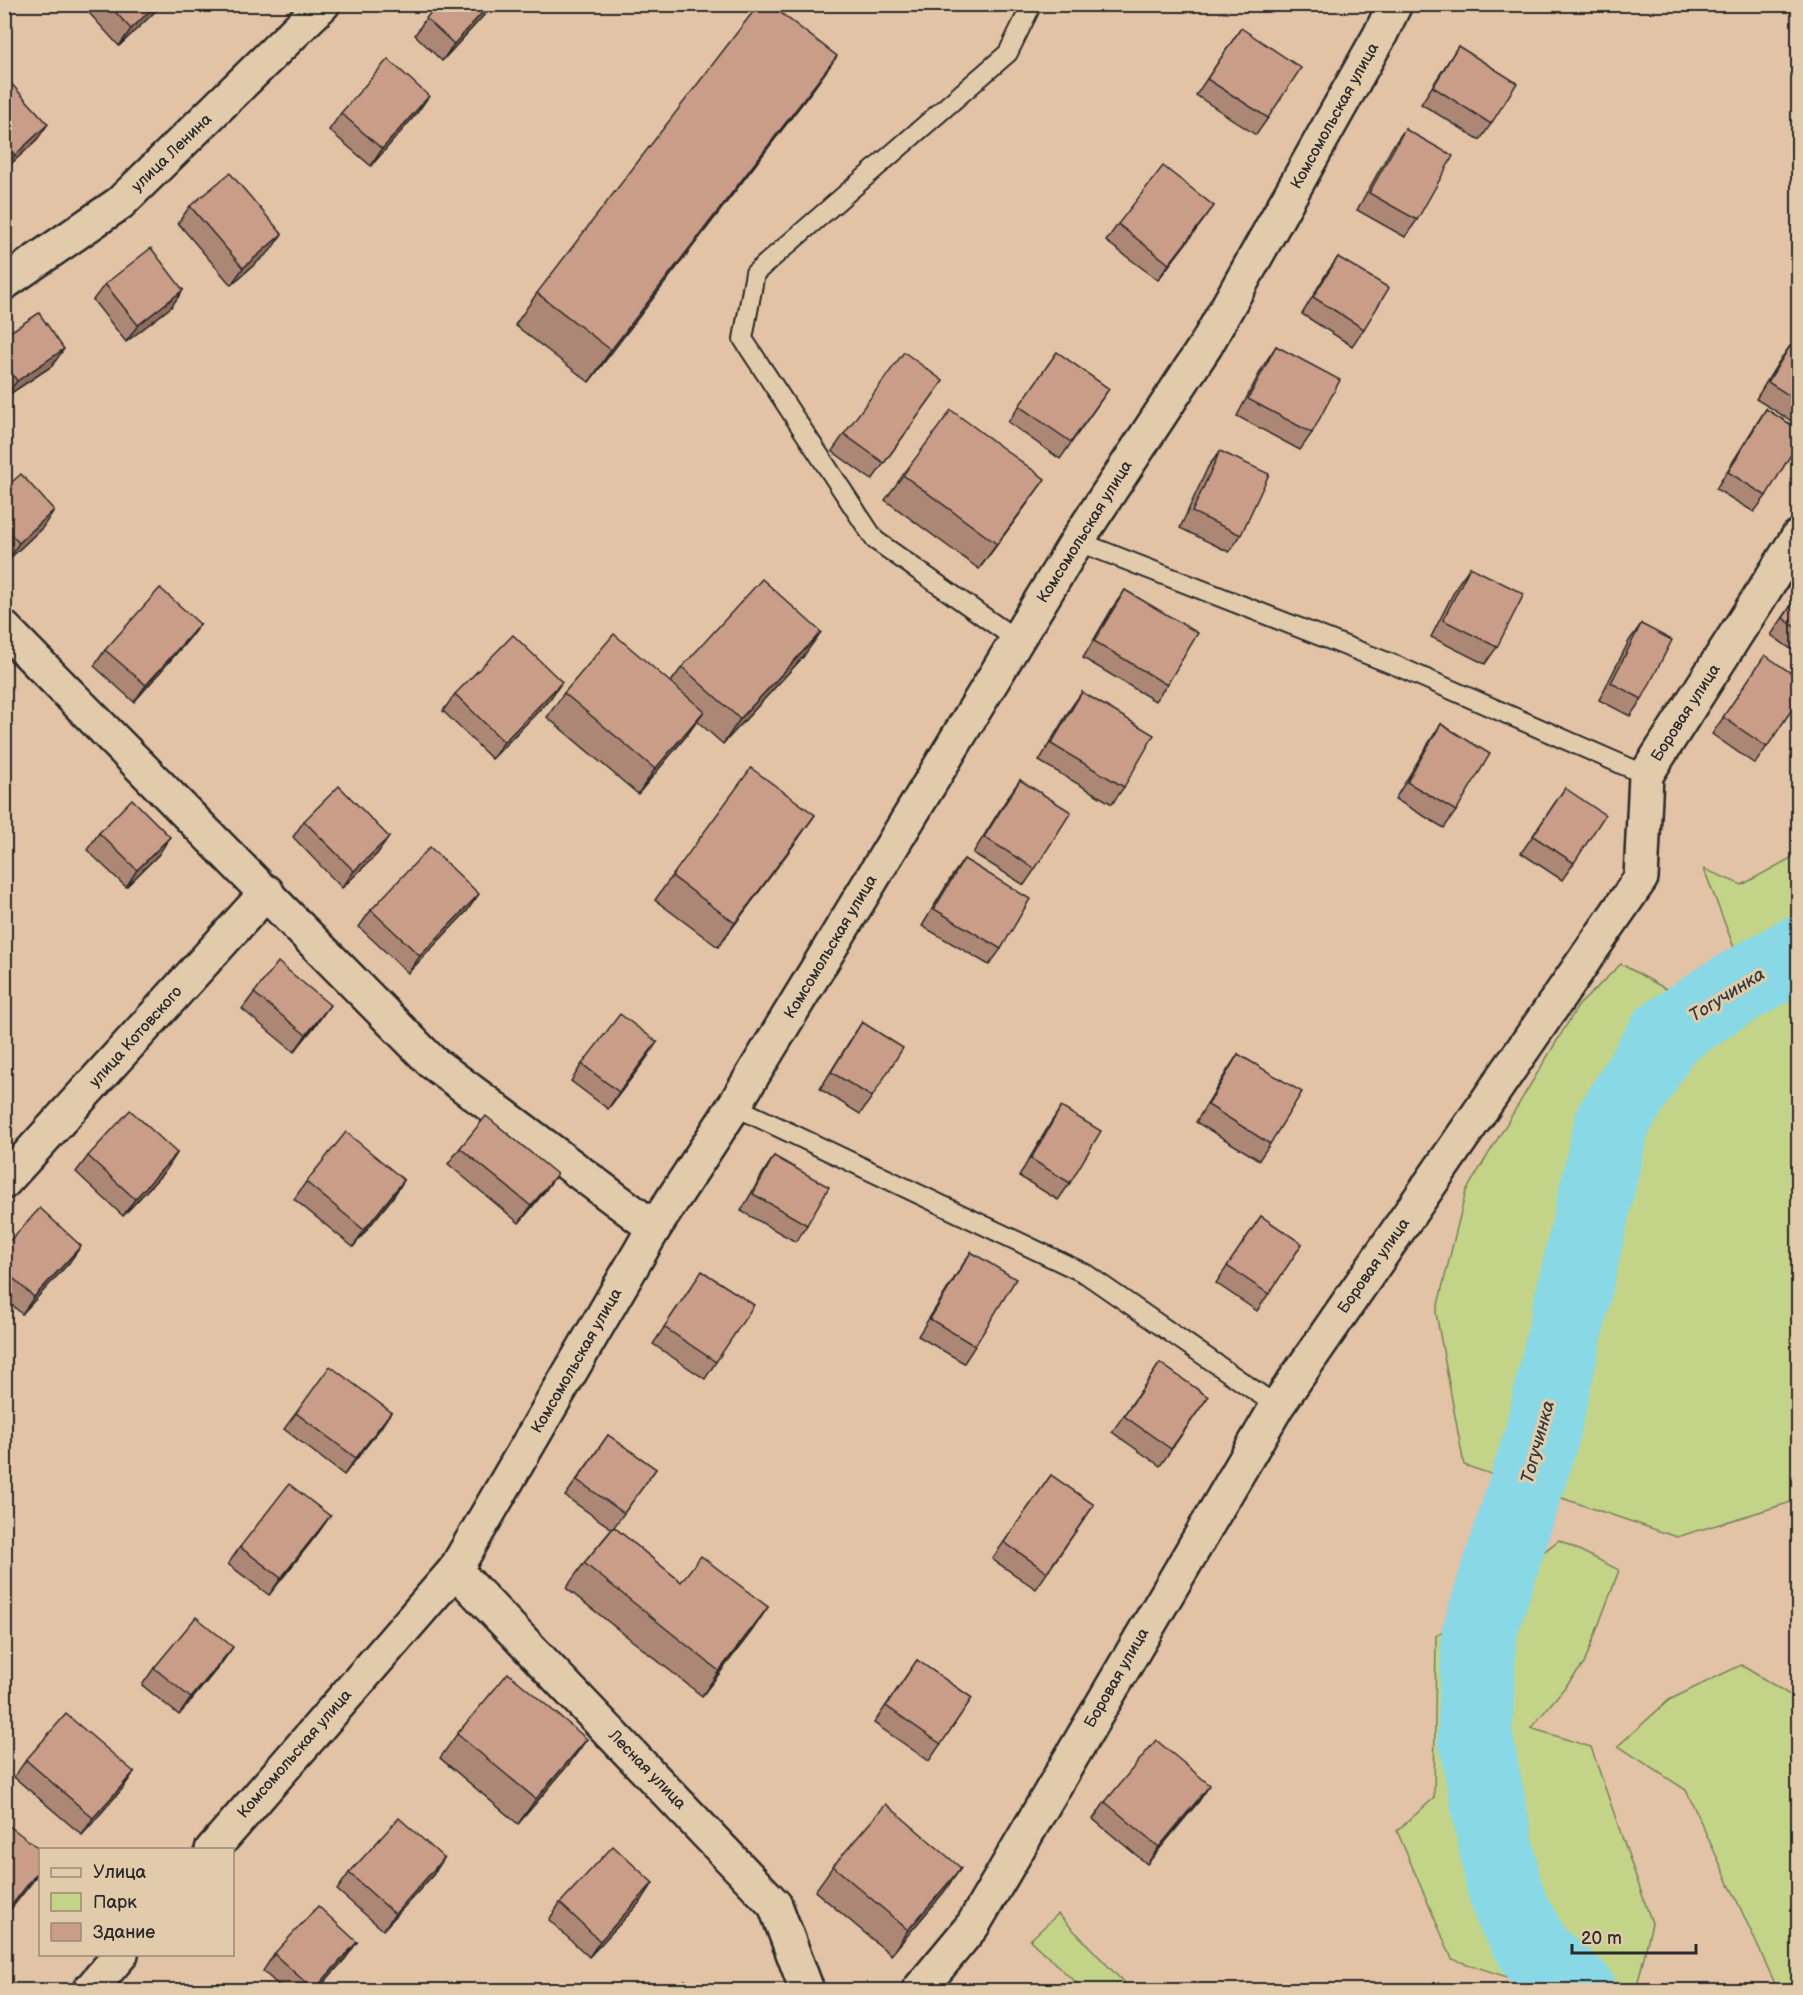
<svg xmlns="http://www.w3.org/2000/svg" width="1803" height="1995" viewBox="0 0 1803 1995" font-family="'Balsamiq Sans',sans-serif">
<rect width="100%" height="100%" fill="#e2c3a5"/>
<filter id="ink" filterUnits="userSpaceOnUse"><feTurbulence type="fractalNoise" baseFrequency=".0167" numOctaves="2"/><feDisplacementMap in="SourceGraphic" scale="12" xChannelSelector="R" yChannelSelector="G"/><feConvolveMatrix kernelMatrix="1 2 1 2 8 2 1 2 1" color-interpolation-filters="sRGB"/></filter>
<g filter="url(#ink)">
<!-- green -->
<g fill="#c3d488" stroke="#77805a" stroke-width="1.5">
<path d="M1798 854V1500L1677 1537 1464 1465 1436 1313 1466 1191 1578 1006 1621 964 1684 999 1735 950 1704 869 1742 885Z"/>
<path d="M1559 1540 1619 1570 1584 1664 1531 1728 1591 1747 1652 1923 1636 1990H1547L1452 1959 1397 1831 1434 1798 1436 1636Z"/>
<path d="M1741 1665 1798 1700V1990H1778L1686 1790 1618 1746 1669 1700Z"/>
<path d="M1058 1914 1131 1990H1084L1030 1940Z"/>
</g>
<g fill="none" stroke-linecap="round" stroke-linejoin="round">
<!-- river -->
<path stroke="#89d8e5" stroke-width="75" d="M1578 1990 1537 1955 1512 1911 1504 1886 1475 1735 1479 1634 1541 1439 1612 1123 1665 1035 1723 996 1798 953"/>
<defs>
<g id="lane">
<path d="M1077 541 1397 666 1646 775"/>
<path d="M1017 640 875 540 743 339 755 273 1008 53 1032 4"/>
<path d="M734 1106 1086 1274 1277 1406"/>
</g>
<g id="street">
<path d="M4 283 120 203 323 4"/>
<path d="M4 628 432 1062 654 1228"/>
<path d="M4 1182 267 892"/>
<path d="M455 1570 775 1905 807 1990"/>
<path d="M919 1990 973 1925 1277 1406 1641 878 1646 775 1798 537"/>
</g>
<g id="secondary">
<path d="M212 1850 455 1570 654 1228 734 1106 1077 541 1206 345 1380 35 1395 4"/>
<path d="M90 1990 121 1954"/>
</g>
</defs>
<!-- lane casing -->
<use href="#lane" stroke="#2b2b2b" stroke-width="22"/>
<!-- street casing -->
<use href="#street" stroke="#2b2b2b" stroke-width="38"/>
<!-- secondary casing -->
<use href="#secondary" stroke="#2b2b2b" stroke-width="38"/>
<!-- lane -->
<use href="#lane" stroke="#e2cbab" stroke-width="18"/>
<!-- street -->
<use href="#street" stroke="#e2cbab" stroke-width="33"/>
<!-- secondary -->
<use href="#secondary" stroke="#e2cbab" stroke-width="33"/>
</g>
<!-- wall -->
<g fill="#ad8774" stroke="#2b2b2b" stroke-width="1.5">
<path d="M81 4H163L119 46Z"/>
<path d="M1543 4H1557L1553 10Z"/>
<path d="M485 14 442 61 415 35 426 18Z"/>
<path d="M1241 28 1268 118 1256 135 1196 95Z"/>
<path d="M1458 46 1491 124 1480 140 1421 104Z"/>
<path d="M837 56 814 88 589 382 515 325 537 293Z"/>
<path d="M4 81 36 141 4 170Z"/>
<path d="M341 113H417L371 166 329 130Z"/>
<path d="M1405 129 1417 220 1405 237 1357 210 1393 146Z"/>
<path d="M190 206 270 251 231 285 178 223Z"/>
<path d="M1202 222 1158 280 1106 241 1118 224Z"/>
<path d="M1338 257 1364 329 1352 346 1302 314 1326 274Z"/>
<path d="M105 284 183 290 171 307 126 342 93 300Z"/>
<path d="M4 336 52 366 5 397H4Z"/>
<path d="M1276 346 1312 433 1300 450 1237 416 1265 363Z"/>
<path d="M1790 346 1798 352V425L1756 399 1778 363Z"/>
<path d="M1057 352 1109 389 1060 459 1008 422Z"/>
<path d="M943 381 872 480 832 451 844 434Z"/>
<path d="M1766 409V496L1754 512 1716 489 1755 426Z"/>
<path d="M1220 451 1241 535 1229 552 1180 528 1208 467Z"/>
<path d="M903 475 1027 504 979 569 885 500Z"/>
<path d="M4 489 43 527 8 560 4 556Z"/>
<path d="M1470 567 1497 647 1485 664 1431 637 1458 584Z"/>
<path d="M1125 590 1167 685 1155 701 1083 658 1113 607Z"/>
<path d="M1798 595V654L1771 635Z"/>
<path d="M200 624 188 640 134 702 94 666 105 650Z"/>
<path d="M1641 624 1642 699 1630 716 1599 700 1629 641Z"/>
<path d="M803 657 723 744 697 721 687 735 638 794 547 717 564 693 671 682 682 667Z"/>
<path d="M1754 672 1798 700 1755 764 1712 734Z"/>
<path d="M1082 692 1124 787 1112 804 1039 761 1070 709Z"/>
<path d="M455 694 550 699 492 759 443 711Z"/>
<path d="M1441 724 1456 811 1444 828 1395 799 1430 741Z"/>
<path d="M1020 780 1035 869 1024 885 973 853 1008 797Z"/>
<path d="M1565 788 1574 863 1562 880 1521 853Z"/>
<path d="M304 821 389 837 377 854 342 888 293 837Z"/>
<path d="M99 833 159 854 126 887 87 850Z"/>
<path d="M798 839 718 947 655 900 672 876Z"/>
<path d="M964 859 1001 949 989 965 922 926 952 876Z"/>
<path d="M371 910 467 911 408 973 359 927Z"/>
<path d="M254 993 318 1022 294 1052 242 1009Z"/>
<path d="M862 1022 872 1097 860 1114 820 1089 851 1039Z"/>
<path d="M657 1042 608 1109 571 1081 582 1064Z"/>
<path d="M1238 1054 1270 1144 1259 1160 1196 1122 1227 1071Z"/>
<path d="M1061 1107 1070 1183 1058 1200 1019 1176 1050 1124Z"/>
<path d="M460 1148 545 1191 519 1223 448 1164Z"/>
<path d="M177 1153 166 1170 123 1216 76 1172 88 1156Z"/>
<path d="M774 1156 807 1225 796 1242 741 1211 763 1173Z"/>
<path d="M404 1180 393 1197 353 1247 294 1199 306 1182Z"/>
<path d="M1261 1216 1302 1244 1257 1311 1216 1283Z"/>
<path d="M4 1247 69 1263 22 1314 4 1298Z"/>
<path d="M971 1252 975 1346 964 1363 918 1336 960 1269Z"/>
<path d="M691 1287 716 1362 705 1379 653 1344Z"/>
<path d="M1160 1363 1208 1397 1160 1466 1112 1432Z"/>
<path d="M391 1412 344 1475 284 1429 296 1413Z"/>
<path d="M608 1435 656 1469 614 1527 681 1582 768 1607 751 1632 702 1696 566 1588 584 1563 612 1529 565 1496Z"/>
<path d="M1051 1475 1094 1505 1036 1589 992 1559Z"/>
<path d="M330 1516 318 1533 269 1595 228 1564 240 1547Z"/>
<path d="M917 1660 972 1698 929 1761 874 1723Z"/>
<path d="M221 1664 179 1715 142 1685 154 1668Z"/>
<path d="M457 1734 569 1764 518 1824 440 1758Z"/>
<path d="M26 1760 134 1772 122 1789 82 1835 14 1777Z"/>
<path d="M1199 1801 1147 1864 1093 1819 1105 1802Z"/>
<path d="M444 1858 433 1875 383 1930 337 1890 349 1873Z"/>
<path d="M833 1866 944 1892 891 1955 815 1891Z"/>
<path d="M642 1900 589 1957 549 1920 560 1903Z"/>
<path d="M357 1942 345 1959 317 1990H284L263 1971 274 1954Z"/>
</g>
<!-- shaded-wall -->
<g fill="#8d6e5e" stroke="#2b2b2b" stroke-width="1.5">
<path d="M157 4H163L119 46 131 29Z"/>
<path d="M490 4H492L485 14 442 61 454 44Z"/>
<path d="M837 56 814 88 589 382 611 350Z"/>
<path d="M429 96 417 113 371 166 382 149Z"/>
<path d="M48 124 36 141 4 170 15 155Z"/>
<path d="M1214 206 1202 222 1158 280 1169 264Z"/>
<path d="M282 234 270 251 231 285 243 268Z"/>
<path d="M183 290 171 307 126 342 138 325Z"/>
<path d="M64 349 52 366 5 397 17 381Z"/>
<path d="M1045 479 1027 504 979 569 997 544Z"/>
<path d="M54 510 43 527 8 560 19 543Z"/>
<path d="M200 624 188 640 134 702 146 685Z"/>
<path d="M821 632 803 657 723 744 740 719Z"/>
<path d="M562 682 550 699 492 759 504 742Z"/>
<path d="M704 711 687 735 638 794 655 769Z"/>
<path d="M815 815 798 839 718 947 735 923Z"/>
<path d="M170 837 159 854 126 887 137 870Z"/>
<path d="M389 837 377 854 342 888 354 871Z"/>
<path d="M479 894 467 911 408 973 420 956Z"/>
<path d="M330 1005 318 1022 294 1052 306 1035Z"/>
<path d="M657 1042 646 1059 608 1109 619 1092Z"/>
<path d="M177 1153 166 1170 123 1216 135 1199Z"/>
<path d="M557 1174 545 1191 519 1223 531 1206Z"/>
<path d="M404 1180 393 1197 353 1247 364 1230Z"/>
<path d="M81 1246 69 1263 22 1314 34 1297Z"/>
<path d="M391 1412 380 1429 344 1475 356 1458Z"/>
<path d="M330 1516 318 1533 269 1595 281 1578Z"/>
<path d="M768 1607 751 1632 702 1696 719 1671Z"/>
<path d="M233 1647 221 1664 179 1715 191 1698Z"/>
<path d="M587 1739 569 1764 518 1824 536 1799Z"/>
<path d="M134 1772 122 1789 82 1835 93 1818Z"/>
<path d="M1210 1785 1199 1801 1147 1864 1159 1847Z"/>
<path d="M444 1858 433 1875 383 1930 395 1914Z"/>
<path d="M961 1868 944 1892 891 1955 908 1930Z"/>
<path d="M40 1869 33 1881 4 1918V1915Z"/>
<path d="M653 1883 642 1900 589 1957 600 1941Z"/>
<path d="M357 1942 345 1959 317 1990H314Z"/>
</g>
<!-- building -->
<g fill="#c99d87" stroke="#2b2b2b" stroke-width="1.5">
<path d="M108 4H157L131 29Z"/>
<path d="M439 4H490L454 44 426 18Z"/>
<path d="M759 4H769L837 56 611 350 537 293Z"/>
<path d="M1241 28 1301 68 1268 118 1207 79Z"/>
<path d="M1458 46 1517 83 1491 124 1433 87Z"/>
<path d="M388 59 429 96 382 149 341 113Z"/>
<path d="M7 79 48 124 15 155 4 144V81Z"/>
<path d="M1405 129 1453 156 1417 220 1369 193Z"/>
<path d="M1163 166 1214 206 1169 264 1118 224Z"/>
<path d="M230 173 282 234 243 268 190 206Z"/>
<path d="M151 248 183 290 138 325 105 284Z"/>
<path d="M1338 257 1389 288 1364 329 1313 297Z"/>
<path d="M39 313 64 349 17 381 4 362V336Z"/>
<path d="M1276 346 1340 380 1312 433 1248 399Z"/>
<path d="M1790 346 1798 352V401L1768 382Z"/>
<path d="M904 352 943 381 884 463 844 434Z"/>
<path d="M1057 352 1109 389 1071 442 1019 406Z"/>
<path d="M1766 409 1798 429V443L1766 496 1728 472Z"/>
<path d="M951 410 1045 479 997 544 903 475Z"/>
<path d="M1220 451 1269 474 1241 535 1192 512Z"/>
<path d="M21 474 54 510 19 543 4 527V489Z"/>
<path d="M1470 567 1524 594 1497 647 1443 620Z"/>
<path d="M762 579 821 632 740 719 682 667Z"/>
<path d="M160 588 200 624 146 685 105 650Z"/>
<path d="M1125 590 1198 633 1167 685 1094 641Z"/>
<path d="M1798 595V629L1783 618Z"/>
<path d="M1641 624 1672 640 1642 699 1611 683Z"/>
<path d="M614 634 704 711 655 769 564 693Z"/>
<path d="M513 635 562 682 504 742 455 694Z"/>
<path d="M1765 655 1798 678V700L1767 747 1723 717Z"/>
<path d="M1082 692 1154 735 1124 787 1051 744Z"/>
<path d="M1441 724 1490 754 1456 811 1407 782Z"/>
<path d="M751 768 815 815 735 923 672 876Z"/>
<path d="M1020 780 1071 812 1035 869 984 837Z"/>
<path d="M339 786 389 837 354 871 304 821Z"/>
<path d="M1565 788 1605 815 1574 863 1533 836Z"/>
<path d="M132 799 170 837 137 870 99 833Z"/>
<path d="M430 847 479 894 420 956 371 910Z"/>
<path d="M964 859 1030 899 1001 949 934 909Z"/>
<path d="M278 962 330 1005 306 1035 254 993Z"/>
<path d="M620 1014 657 1042 619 1092 582 1064Z"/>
<path d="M862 1022 903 1048 872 1097 831 1072Z"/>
<path d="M1238 1054 1302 1092 1270 1144 1208 1105Z"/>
<path d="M1061 1107 1101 1131 1070 1183 1031 1159Z"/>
<path d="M130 1110 177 1153 135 1199 88 1156Z"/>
<path d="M486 1116 557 1174 531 1206 460 1148Z"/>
<path d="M346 1132 404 1180 364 1230 306 1182Z"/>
<path d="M774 1156 829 1187 807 1225 753 1194Z"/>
<path d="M40 1208 81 1246 34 1297 4 1270V1247Z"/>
<path d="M1261 1216 1302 1244 1269 1294 1227 1266Z"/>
<path d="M971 1252 1016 1279 975 1346 930 1319Z"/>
<path d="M702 1271 754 1305 716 1362 664 1327Z"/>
<path d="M1160 1363 1208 1397 1171 1449 1124 1416Z"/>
<path d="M330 1366 391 1412 356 1458 296 1413Z"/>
<path d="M608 1435 656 1469 624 1513 577 1480Z"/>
<path d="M1051 1475 1094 1505 1047 1572 1004 1542Z"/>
<path d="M289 1484 330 1516 281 1578 240 1547Z"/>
<path d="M614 1527 681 1582 701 1556 768 1607 719 1671 584 1563Z"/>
<path d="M196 1617 233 1647 191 1698 154 1668Z"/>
<path d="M917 1660 972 1698 941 1744 886 1706Z"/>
<path d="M508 1673 587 1739 536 1799 457 1734Z"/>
<path d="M66 1714 134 1772 93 1818 26 1760Z"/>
<path d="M1156 1740 1210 1785 1159 1847 1105 1802Z"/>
<path d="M886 1804 961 1868 908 1930 833 1866Z"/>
<path d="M399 1818 444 1858 395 1914 349 1873Z"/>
<path d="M4 1822 41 1850 40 1869 4 1915Z"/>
<path d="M613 1846 653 1883 600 1941 560 1903Z"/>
<path d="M318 1906 357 1942 314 1990 274 1954Z"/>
<path d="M685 1980 697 1990H675Z"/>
</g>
</g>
<g text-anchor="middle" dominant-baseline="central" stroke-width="6" stroke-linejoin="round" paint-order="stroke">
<!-- street labels -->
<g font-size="16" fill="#2b2b2b" stroke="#e2cbab">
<text transform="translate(1335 116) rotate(-61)">Комсомольская улица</text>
<text transform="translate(172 153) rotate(-44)">улица Ленина</text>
<text transform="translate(1085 532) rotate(-58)">Комсомольская улица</text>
<text transform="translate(1686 713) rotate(-57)">Боровая улица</text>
<text transform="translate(831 947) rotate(-59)">Комсомольская улица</text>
<text transform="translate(136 1037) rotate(-48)">улица Котовского</text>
<text transform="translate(1374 1266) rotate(-55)">Боровая улица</text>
<text transform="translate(577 1361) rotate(-60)">Комсомольская улица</text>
<text transform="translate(1117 1678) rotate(-60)">Боровая улица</text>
<text transform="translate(295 1754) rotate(-49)">Комсомольская улица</text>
<text transform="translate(647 1770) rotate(46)">Лесная улица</text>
</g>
<!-- water labels -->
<g font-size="18" font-style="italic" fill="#343c3e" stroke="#e2cbab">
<text transform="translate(1727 995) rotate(-32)">Тогучинка</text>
<text transform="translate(1538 1442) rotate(-75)">Тогучинка</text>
</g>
</g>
<!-- margin -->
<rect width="1803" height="1995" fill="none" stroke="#e2cbab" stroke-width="24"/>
<rect x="12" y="12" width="1779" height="1971" fill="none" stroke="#2b2b2b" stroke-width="2" filter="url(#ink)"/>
<!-- legend -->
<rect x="39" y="1848" width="195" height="108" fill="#e2cbab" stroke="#998b78" stroke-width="1.5"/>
<rect x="51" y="1868" width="30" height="9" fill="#e2cbab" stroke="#998b78" stroke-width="1.5"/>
<text x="93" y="1878" font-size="18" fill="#2b2b2b">Улица</text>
<rect x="51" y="1893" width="30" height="18" fill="#c3d488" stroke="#998b78" stroke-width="1.5"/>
<text x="93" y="1908" font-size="18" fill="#2b2b2b">Парк</text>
<rect x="51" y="1923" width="30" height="18" fill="#c99d87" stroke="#998b78" stroke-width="1.5"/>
<text x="93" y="1938" font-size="18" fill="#2b2b2b">Здание</text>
<!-- scale -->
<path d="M1572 1944v9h124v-9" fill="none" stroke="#2b2b2b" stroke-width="3"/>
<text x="1581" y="1944" font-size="18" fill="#2b2b2b" stroke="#e2cbab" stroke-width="4.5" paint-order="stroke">20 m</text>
</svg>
